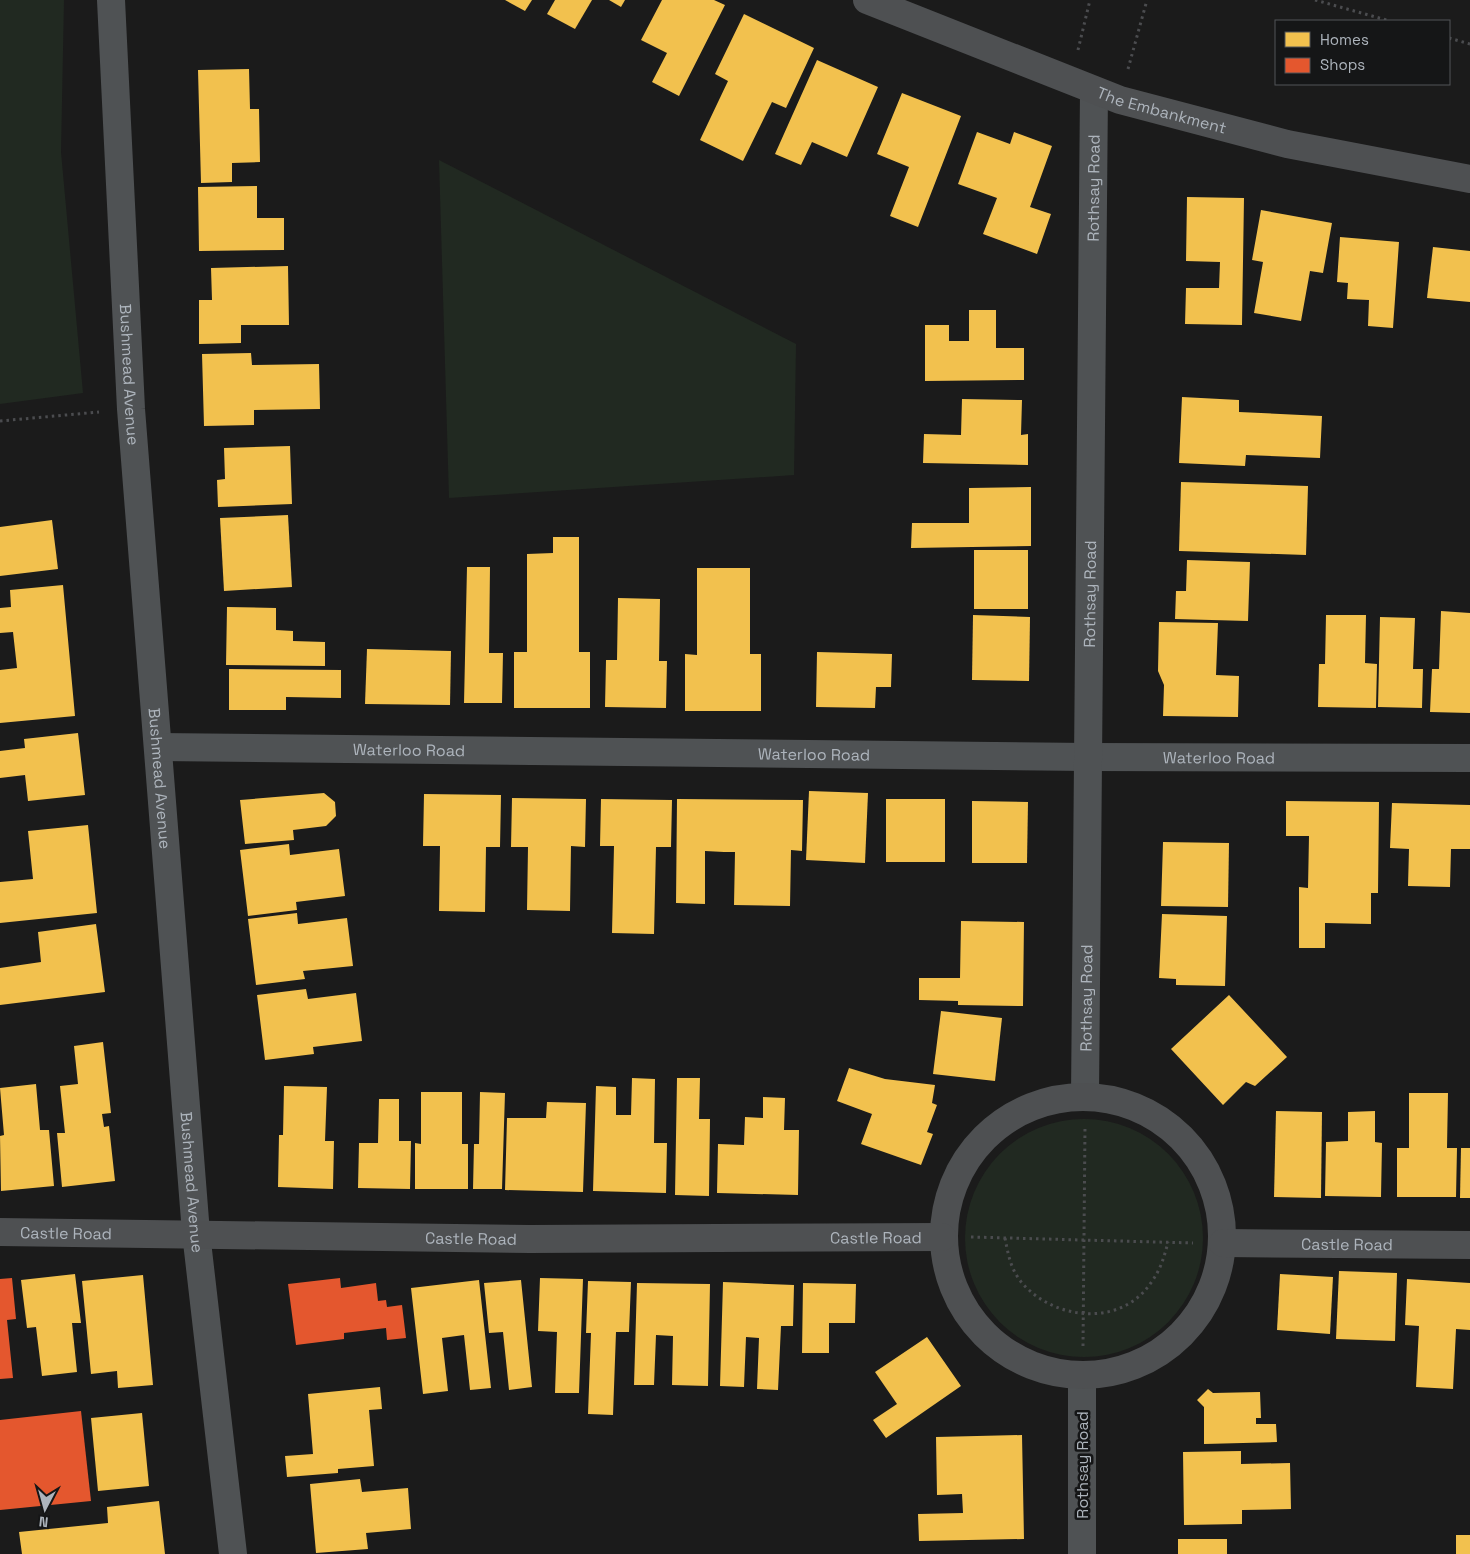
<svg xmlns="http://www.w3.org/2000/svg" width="1470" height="1554" viewBox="0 0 1470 1554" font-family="'Space Grotesk',sans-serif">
<rect width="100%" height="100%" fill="#1b1b1b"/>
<!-- green -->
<g fill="#212921">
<path d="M0 0H64L61 152 83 393 0 404Z"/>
<path d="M439 160 796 344 794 475 449 498Z"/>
<circle cx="1084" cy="1238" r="119"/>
</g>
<!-- homes -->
<g fill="#f2c14e">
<path d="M505 0H532L525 11Z"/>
<path d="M555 0H592L575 29 547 14Z"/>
<path d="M609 0H625L621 7Z"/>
<path d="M662 0H714L725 5 679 96 652 82 667 53 641 40Z"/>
<path d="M744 14 814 48 786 108 772 102 743 161 700 140 728 81 715 74Z"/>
<path d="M817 60 878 87 847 157 812 142 801 165 775 154Z"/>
<path d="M249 69 250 109H259L260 162 232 163V182L201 183 198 70Z"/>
<path d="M902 93 961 116 918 227 890 216 909 167 877 154Z"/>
<path d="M977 132 1010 144 1014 132 1052 146 1030 207 1051 214 1037 254 983 234 997 198 958 184Z"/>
<path d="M257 186V218H284V250L199 251 198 187Z"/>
<path d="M1187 197 1244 198 1242 325 1185 324 1186 288H1219L1220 262 1186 261Z"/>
<path d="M1261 210 1332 223 1323 273 1310 271 1301 321 1254 313 1263 262 1252 260Z"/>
<path d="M1340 237 1399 242 1393 328 1368 326 1369 300 1347 299 1348 283 1337 282Z"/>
<path d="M1433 247 1470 251V302L1427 298Z"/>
<path d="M288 266 289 325H241V343L199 344V300H212L211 268Z"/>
<path d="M969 310H996V348H1024V380L925 381V325H949V341H969Z"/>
<path d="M251 353 252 365 319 364 320 409 254 410V425L204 426 202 354Z"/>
<path d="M1182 397 1239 400V412L1322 416 1320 458 1246 455 1245 466 1179 463Z"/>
<path d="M962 399 1022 400 1021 435 1028 434V465L923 463 924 434 961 435Z"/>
<path d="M290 446 292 504 218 507 217 480 225 479 224 448Z"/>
<path d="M1181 482 1308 486 1306 555 1179 551Z"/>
<path d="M1031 487V546L911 548 912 523H969V488Z"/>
<path d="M288 515 292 587 224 591 220 518Z"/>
<path d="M52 520 58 569 0 576V527Z"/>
<path d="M553 537H579V652H590V708H514V652H527V554L553 553Z"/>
<rect x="974" y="550" width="54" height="59"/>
<path d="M1187 560 1250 562 1248 621 1175 619 1176 591H1186Z"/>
<path d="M467 567H490L489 653H503L502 703H464Z"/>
<path d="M697 568H750V654H761V711H685V654L697 655Z"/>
<path d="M63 585 75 716 0 723V670L17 668 13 632 0 633V608L11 607 10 590Z"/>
<path d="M618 598 660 599 659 661H667L666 708 605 707 606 660H617Z"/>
<path d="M227 607 276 608V630L293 631V641L325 642V666L226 665Z"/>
<path d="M1441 611 1470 613V713L1430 712 1432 669H1439Z"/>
<path d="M973 615 1030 617 1029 681 972 680Z"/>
<path d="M1326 615H1366L1365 663 1377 664 1376 708 1318 707 1319 664H1325Z"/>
<path d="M1380 617 1415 618 1413 669H1423L1422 708 1378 707Z"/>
<path d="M1159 622 1218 623 1216 675 1239 676 1238 717 1163 716 1164 685 1158 671Z"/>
<path d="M367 649 451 651 450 705 365 704Z"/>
<path d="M817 652 892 654 891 687H876L875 708 816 707Z"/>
<path d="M229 669 341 670V698L286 697V710H229Z"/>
<path d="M78 733 85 795 28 801 25 775 0 778V751L25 748 24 739Z"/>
<path d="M809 791 868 793 865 863 806 860Z"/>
<path d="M324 793 335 802 336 816 326 826 293 830 294 840 245 844 240 800Z"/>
<path d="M424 794 501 795 500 847H486L485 912 439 911 440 846H423Z"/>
<path d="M512 798 586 799 585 847 571 846 570 911 527 910 528 847H511Z"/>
<path d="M601 799 672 800 671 847H656L654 934 612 933 614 846H600Z"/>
<path d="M677 799 803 800 802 851 791 850 790 906 734 905 735 852H724L705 851V904L676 903Z"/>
<rect x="886" y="799" width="59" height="63"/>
<path d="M972 801 1028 802 1027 863H972Z"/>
<path d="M1286 801 1379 802 1378 893H1371V924L1325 923V948H1299V887L1308 888 1309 836H1286Z"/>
<path d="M1392 803 1470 805V849H1451L1450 887 1408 886 1409 849 1390 848Z"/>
<path d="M88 825 97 913 0 923V882L33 879 28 831Z"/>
<path d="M1163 842 1229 843 1228 907 1161 906Z"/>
<path d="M289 844 290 855 339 849 345 896 296 902 297 910 248 916 240 850Z"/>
<path d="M297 913 298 924 347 918 353 966 303 971 305 979 256 985 248 919Z"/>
<path d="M1162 914 1227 916 1225 986 1176 985V979L1159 978Z"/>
<path d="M961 921 1024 922 1023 1006 958 1005V1001L919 1000V978H960Z"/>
<path d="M96 924 105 992 0 1005V968L41 962 38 932Z"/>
<path d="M306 989 308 999 356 993 362 1041 313 1047 314 1054 265 1060 257 995Z"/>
<path d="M1229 995 1287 1057 1255 1086 1246 1082 1223 1105 1171 1049Z"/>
<path d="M941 1011 1002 1018 995 1081 933 1074Z"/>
<path d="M103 1042 111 1113 102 1114 104 1127 109 1126 115 1181 62 1187 57 1133H65L60 1086 78 1084 74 1046Z"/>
<path d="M849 1068 885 1079 935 1085 932 1103 937 1105 927 1132 933 1134 921 1165 861 1144 872 1114 837 1101Z"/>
<path d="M632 1078 655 1079 654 1143H667L666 1193 593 1191 596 1086 616 1087V1115H631Z"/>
<path d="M677 1078H700L699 1119H710L709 1196 675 1195Z"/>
<path d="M36 1084 40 1130H49L54 1186 1 1191 0 1136 4 1135 0 1088Z"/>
<path d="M284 1086 327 1087 325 1141H334L333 1189 278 1187 279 1135H283Z"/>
<path d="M421 1092H462V1144H468V1189H415V1143L421 1144Z"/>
<path d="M480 1092 505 1093 502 1189H473L474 1144H479Z"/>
<path d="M1409 1093H1448L1447 1148H1457L1456 1197H1397V1148H1409Z"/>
<path d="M763 1097 785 1098 784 1130H799L798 1195 717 1193 718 1144 744 1145 745 1117 763 1118Z"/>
<path d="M379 1099H399V1141H411L410 1189 358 1188 359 1143H378Z"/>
<path d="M547 1102 586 1103 583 1192 505 1190 507 1118H546Z"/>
<path d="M1276 1111 1322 1112 1321 1198 1274 1197Z"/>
<path d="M1375 1111V1142L1382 1143 1381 1197 1325 1196 1326 1142 1348 1141V1112Z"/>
<path d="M1461 1148H1470V1198H1460Z"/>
<path d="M1339 1271 1397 1273 1395 1341 1336 1339Z"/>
<path d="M75 1274 81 1323H72L77 1372 42 1376 36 1327 27 1328 21 1280Z"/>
<path d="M1280 1274 1333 1277 1330 1334 1277 1330Z"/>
<path d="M143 1275 153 1385 118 1388 117 1371 91 1374 82 1281Z"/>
<path d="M540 1278 583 1279 579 1393H555L557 1332 538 1331Z"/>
<path d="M1407 1279 1470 1283V1330L1456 1329 1453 1389 1416 1387 1419 1326 1405 1325Z"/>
<path d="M479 1280 491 1388 470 1390 464 1335 442 1338 448 1391 423 1394 411 1288Z"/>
<path d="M521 1280 532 1387 509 1390 503 1332 489 1333 484 1283Z"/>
<path d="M588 1281 631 1282 629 1332H616L613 1415 588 1414 591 1333H586Z"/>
<path d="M723 1282 794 1285 793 1326H781L778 1390 757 1389 759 1338 746 1337 744 1387 720 1386Z"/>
<path d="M637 1283 710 1284 708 1386 672 1385 673 1336 656 1335 654 1385H634Z"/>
<path d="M803 1283 856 1284 855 1323H829V1353H802Z"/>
<path d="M927 1337 961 1386 886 1438 873 1420 897 1404 875 1372Z"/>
<path d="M380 1387 382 1409 369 1410 374 1466 338 1469V1473L287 1477 285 1456 313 1454 308 1394Z"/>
<path d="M1208 1389 1213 1393 1260 1392 1261 1418H1256V1424H1276L1277 1442 1204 1444V1407L1197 1400Z"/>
<path d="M142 1413 149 1486 98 1491 91 1418Z"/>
<path d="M1022 1435 1024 1539 919 1541 918 1514 963 1513 962 1494 937 1495 936 1437Z"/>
<path d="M1241 1451V1464L1290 1463 1291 1509 1242 1510V1524L1184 1525 1183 1452Z"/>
<path d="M360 1479 362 1492 408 1488 411 1529 366 1533 368 1549 316 1553 310 1484Z"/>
<path d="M159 1501 165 1554H22L19 1532 108 1523 107 1507Z"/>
<rect x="1456" y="1535" width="14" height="19"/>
<rect x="1178" y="1539" width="49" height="15"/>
</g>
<!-- shops -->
<g fill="#e4572e">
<path d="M12 1278 16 1319 7 1320 13 1378 0 1379V1279Z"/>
<path d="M340 1278 341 1288 376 1283 378 1301 386 1300 387 1307 402 1305 406 1338 387 1340 386 1328 344 1333V1339L296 1345 288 1284Z"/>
<path d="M81 1411 91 1501 0 1510V1420Z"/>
</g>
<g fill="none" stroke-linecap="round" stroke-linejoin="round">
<!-- path -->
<g stroke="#4b4c4f" stroke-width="3" stroke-dasharray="2.5 4" stroke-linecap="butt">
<path d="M1315 0 1390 21"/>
<path d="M1449 38 1470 44"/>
<path d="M1078 50 1090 0"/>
<path d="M1128 69 1147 0"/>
<path d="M0 421 99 412"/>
<path d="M971 1237 1193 1243"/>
<path d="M1005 1238C1008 1254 1011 1271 1023 1284 1055 1320 1120 1327 1150 1284 1160 1271 1164 1258 1168 1242"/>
<path d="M1083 1346 1085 1127"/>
</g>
<!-- street -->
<g stroke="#4f5254" stroke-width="28">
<path id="s1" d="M111 0 131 409 196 1233 233 1554"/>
<path id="s2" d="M158 747 1088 757 1470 758"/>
<path id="s3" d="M1085 1096 1094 91"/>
<path d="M1082 1554V1377"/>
</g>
<!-- secondary -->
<g stroke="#4e5052" stroke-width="28">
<path id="s4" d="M867 0 1120 100 1287 144 1470 179"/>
<circle cx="1083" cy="1236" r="139"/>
<path id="s5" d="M0 1232 530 1239 942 1237"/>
<path id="s6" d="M1223 1243 1470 1245"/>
</g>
</g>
<g text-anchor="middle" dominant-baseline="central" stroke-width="5" stroke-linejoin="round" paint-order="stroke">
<!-- street labels -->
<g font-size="16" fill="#adb4bc" stroke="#151617">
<text stroke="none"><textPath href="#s4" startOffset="315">The Embankment</textPath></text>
<text stroke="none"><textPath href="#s3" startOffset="908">Rothsay Road</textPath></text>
<text stroke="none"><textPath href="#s1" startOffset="375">Bushmead Avenue</textPath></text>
<text stroke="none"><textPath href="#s3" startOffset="502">Rothsay Road</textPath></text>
<text stroke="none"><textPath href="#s2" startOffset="251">Waterloo Road</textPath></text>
<text stroke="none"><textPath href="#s2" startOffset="656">Waterloo Road</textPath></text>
<text stroke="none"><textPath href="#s2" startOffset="1061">Waterloo Road</textPath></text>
<text stroke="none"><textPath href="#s1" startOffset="780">Bushmead Avenue</textPath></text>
<text stroke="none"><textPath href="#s3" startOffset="98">Rothsay Road</textPath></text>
<text stroke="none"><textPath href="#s1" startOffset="1185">Bushmead Avenue</textPath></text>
<text stroke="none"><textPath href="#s5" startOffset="66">Castle Road</textPath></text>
<text stroke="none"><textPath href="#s5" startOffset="876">Castle Road</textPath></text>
<text stroke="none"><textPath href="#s5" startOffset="471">Castle Road</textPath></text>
<text stroke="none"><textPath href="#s6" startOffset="124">Castle Road</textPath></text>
<text transform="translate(1082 1465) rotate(-90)">Rothsay Road</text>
</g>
</g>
<!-- legend -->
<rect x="1275" y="20" width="175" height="65" fill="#151617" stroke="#525559"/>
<rect x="1285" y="32" width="25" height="15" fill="#f2c14e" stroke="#525559"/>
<text x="1320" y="45" font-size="15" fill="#adb4bc">Homes</text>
<rect x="1285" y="58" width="25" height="15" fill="#e4572e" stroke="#525559"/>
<text x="1320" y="70" font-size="15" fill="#adb4bc">Shops</text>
<!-- north arrow -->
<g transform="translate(45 1509) rotate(186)" stroke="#151617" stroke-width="4" paint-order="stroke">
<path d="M0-4L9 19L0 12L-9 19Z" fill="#adb4bc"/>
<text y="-8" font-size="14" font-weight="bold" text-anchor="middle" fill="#adb4bc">N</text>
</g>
</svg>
